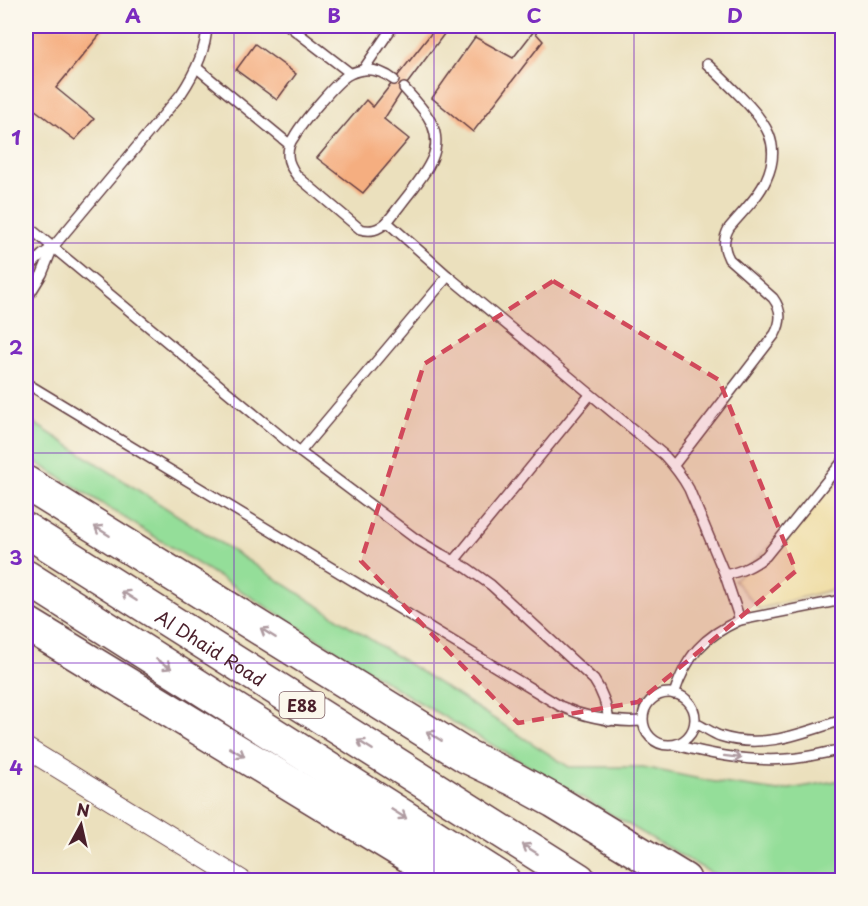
<svg xmlns="http://www.w3.org/2000/svg" width="868" height="906" viewBox="0 0 868 906" font-family="'Playpen Sans',sans-serif">
<rect width="100%" height="100%" fill="#fbf7ec"/>
<filter id="ink" filterUnits="userSpaceOnUse"><feTurbulence type="fractalNoise" baseFrequency=".0167" numOctaves="2"/><feDisplacementMap in="SourceGraphic" scale="12" xChannelSelector="R" yChannelSelector="G"/><feConvolveMatrix kernelMatrix="1 2 1 2 8 2 1 2 1" color-interpolation-filters="sRGB"/></filter>
<filter id="wash" filterUnits="userSpaceOnUse"><feTurbulence type="fractalNoise" baseFrequency=".008" numOctaves="4" result="noise"/><feDisplacementMap in="SourceGraphic" scale="24" xChannelSelector="R" yChannelSelector="G"/><feGaussianBlur stdDeviation="1.35" result="paint"/><feColorMatrix in="noise" values="0 0 0 0 0 0 0 0 0 0 0 0 0 0 0 0 0 1.4 0 .05"/><feComposite in="paint" operator="in"/></filter>
<g filter="url(#wash)">
<rect width="100%" height="100%" fill="#ebe0bd"/>
<!-- green -->
<path fill="#94de99" stroke="#6f7e62" stroke-width="1.5" d="M26 418 569 767H643L709 781 778 791 842 780V880H723L412 698 26 456Z"/>
<!-- sand -->
<path fill="#eeda9e" stroke="#9c7c64" stroke-width="1.5" d="M842 477V587L759 609 734 580Z"/>
<g id="blocks">
<!-- building -->
<g fill="#f5ae80">
<path d="M26 26H107L56 88 94 119 75 140 26 103Z"/>
<path d="M437 26H450L404 88 384 119 409 139 363 193 317 158 366 100 373 107Z"/>
<path d="M534 31 543 41 473 132 432 98 475 37 513 58Z"/>
<path d="M255 44 296 74 277 100 236 70Z"/>
</g>
</g>
</g>
<g filter="url(#ink)">
<use href="#blocks" fill-opacity="0" stroke="#623c41" stroke-width="1.5"/>
<g fill="none" stroke-linecap="round" stroke-linejoin="round">
<defs>
<g id="lane">
<path d="M289 26 350 73"/>
<path d="M197 68 289 144"/>
<path d="M363 70 393 26"/>
<path d="M394 80C381 70 366 66 350 74 338 79 301 124 294 137 290 142 288 148 288 155 288 163 292 169 297 176L360 229C371 232 378 230 387 222 396 211 404 200 413 189 430 166 446 145 428 117 422 107 412 97 404 88"/>
<path d="M387 222 448 276 664 455C674 466 682 476 689 489L725 575 740 620"/>
<path d="M26 225 300 452 416 539 441 554 467 568 491 585 594 680C603 693 607 706 609 721"/>
<path d="M26 270 42 255 53 247 181 94C195 73 206 51 207 26"/>
<path d="M26 300 42 274 53 247"/>
<path d="M26 383 560 706C587 718 613 723 642 721"/>
<path d="M300 452 448 276"/>
<path d="M674 465 775 334C782 321 782 310 773 298L729 259C723 247 723 239 729 228 741 213 758 198 766 180 783 144 765 121 740 96 729 85 718 74 707 64"/>
<path d="M454 561 590 395"/>
<path d="M725 575C742 571 752 567 766 556L842 462"/>
<circle cx="669" cy="719" r="26"/>
<path d="M674 694C687 655 703 637 740 620L842 600"/>
<path d="M695 723C704 727 712 733 720 736 763 750 802 733 842 720"/>
<path d="M676 745C712 755 749 762 787 759 806 758 824 753 842 749"/>
</g>
<path id="street" d="M26 748 241 880"/>
<g id="highway">
<path d="M26 483 466 756 512 778 554 801 684 880"/>
<path id="s1" d="M26 530 579 880"/>
<path d="M26 577 503 880"/>
<path d="M26 623 449 880"/>
</g>
</defs>
<!-- lane casing -->
<use href="#lane" stroke="#623c41" stroke-width="12"/>
<!-- street casing -->
<use href="#street" stroke="#623c41" stroke-width="22"/>
<!-- highway casing -->
<use href="#highway" stroke="#623c41" stroke-width="36"/>
<!-- lane -->
<use href="#lane" stroke="#fff" stroke-width="9"/>
<!-- street -->
<use href="#street" stroke="#fff" stroke-width="20"/>
<!-- highway -->
<use href="#highway" stroke="#fff" stroke-width="33"/>
</g>
<!-- one-way arrows -->
<defs><path id="oneway-shaft" d="M-6 0H5M1.5-3L5.5 0L1.5 3" fill="none" stroke-width="1.6" stroke-linecap="round" stroke-linejoin="round" transform="scale(1.5)"/></defs>
<g stroke="#ae9aa0">
<use href="#oneway-shaft" transform="translate(102 531) rotate(-148)"/>
<use href="#oneway-shaft" transform="translate(129 596) rotate(-148)"/>
<use href="#oneway-shaft" transform="translate(268 633) rotate(-148)"/>
<use href="#oneway-shaft" transform="translate(164 664) rotate(32)"/>
<use href="#oneway-shaft" transform="translate(434 736) rotate(-148)"/>
<use href="#oneway-shaft" transform="translate(365 745) rotate(-148)"/>
<use href="#oneway-shaft" transform="translate(237 752) rotate(31)"/>
<use href="#oneway-shaft" transform="translate(733 757) rotate(7)"/>
<use href="#oneway-shaft" transform="translate(399 814) rotate(32)"/>
<use href="#oneway-shaft" transform="translate(530 849) rotate(-148)"/>
</g>
</g>
<!-- marked area -->
<path fill="#d1495b" fill-opacity="0.2" stroke="#d1495b" stroke-width="4.5" stroke-dasharray="12 8" stroke-linejoin="round" d="M553 281 719 380 796 571 638 702 518 723 361 561 424 364Z"/>
<!-- grid -->
<path fill="none" stroke="#7b2cbf" stroke-width="1.5" stroke-opacity="0.55" d="M234 26V880M434 26V880M634 26V880M26 243H842M26 453H842M26 663H842"/>
<g text-anchor="middle" dominant-baseline="central" stroke-width="5" stroke-linejoin="round" paint-order="stroke">
<!-- shield labels -->
<rect fill="#fbf7ec" stroke="#7f6065" stroke-width="1.5" x="279.5" y="692" width="45" height="26" rx="4.5"/>
<g font-size="16" font-weight="bold" fill="#4a1f2b">
<text x="302" y="705">E88</text>
</g>
<!-- street labels -->
<g font-size="18" fill="#4a1f2b" stroke="#fbf7ec">
<text stroke="none"><textPath href="#s1" startOffset="219">Al Dhaid Road</textPath></text>
</g>
</g>
<!-- margin -->
<rect width="868" height="906" fill="none" stroke="#fbf7ec" stroke-width="66"/>
<!-- north arrow -->
<g transform="translate(81 825) rotate(8)" stroke="#fbf7ec" stroke-width="4.5" paint-order="stroke">
<path d="M0-4.5L10 22L0 15L-10 22Z" fill="#4a1f2b"/>
<text y="-9" font-size="16" font-weight="bold" text-anchor="middle" fill="#4a1f2b">N</text>
</g>
<rect x="33" y="33" width="802" height="840" fill="none" stroke="#7b2cbf" stroke-width="2"/>
<g font-size="20" text-anchor="middle" font-weight="bold" fill="#7b2cbf">
<text x="133" y="23">A</text>
<text x="334" y="23">B</text>
<text x="534" y="23">C</text>
<text x="735" y="23">D</text>
<text x="16" y="145">1</text>
<text x="16" y="355">2</text>
<text x="16" y="565">3</text>
<text x="16" y="775">4</text>
</g>
</svg>
